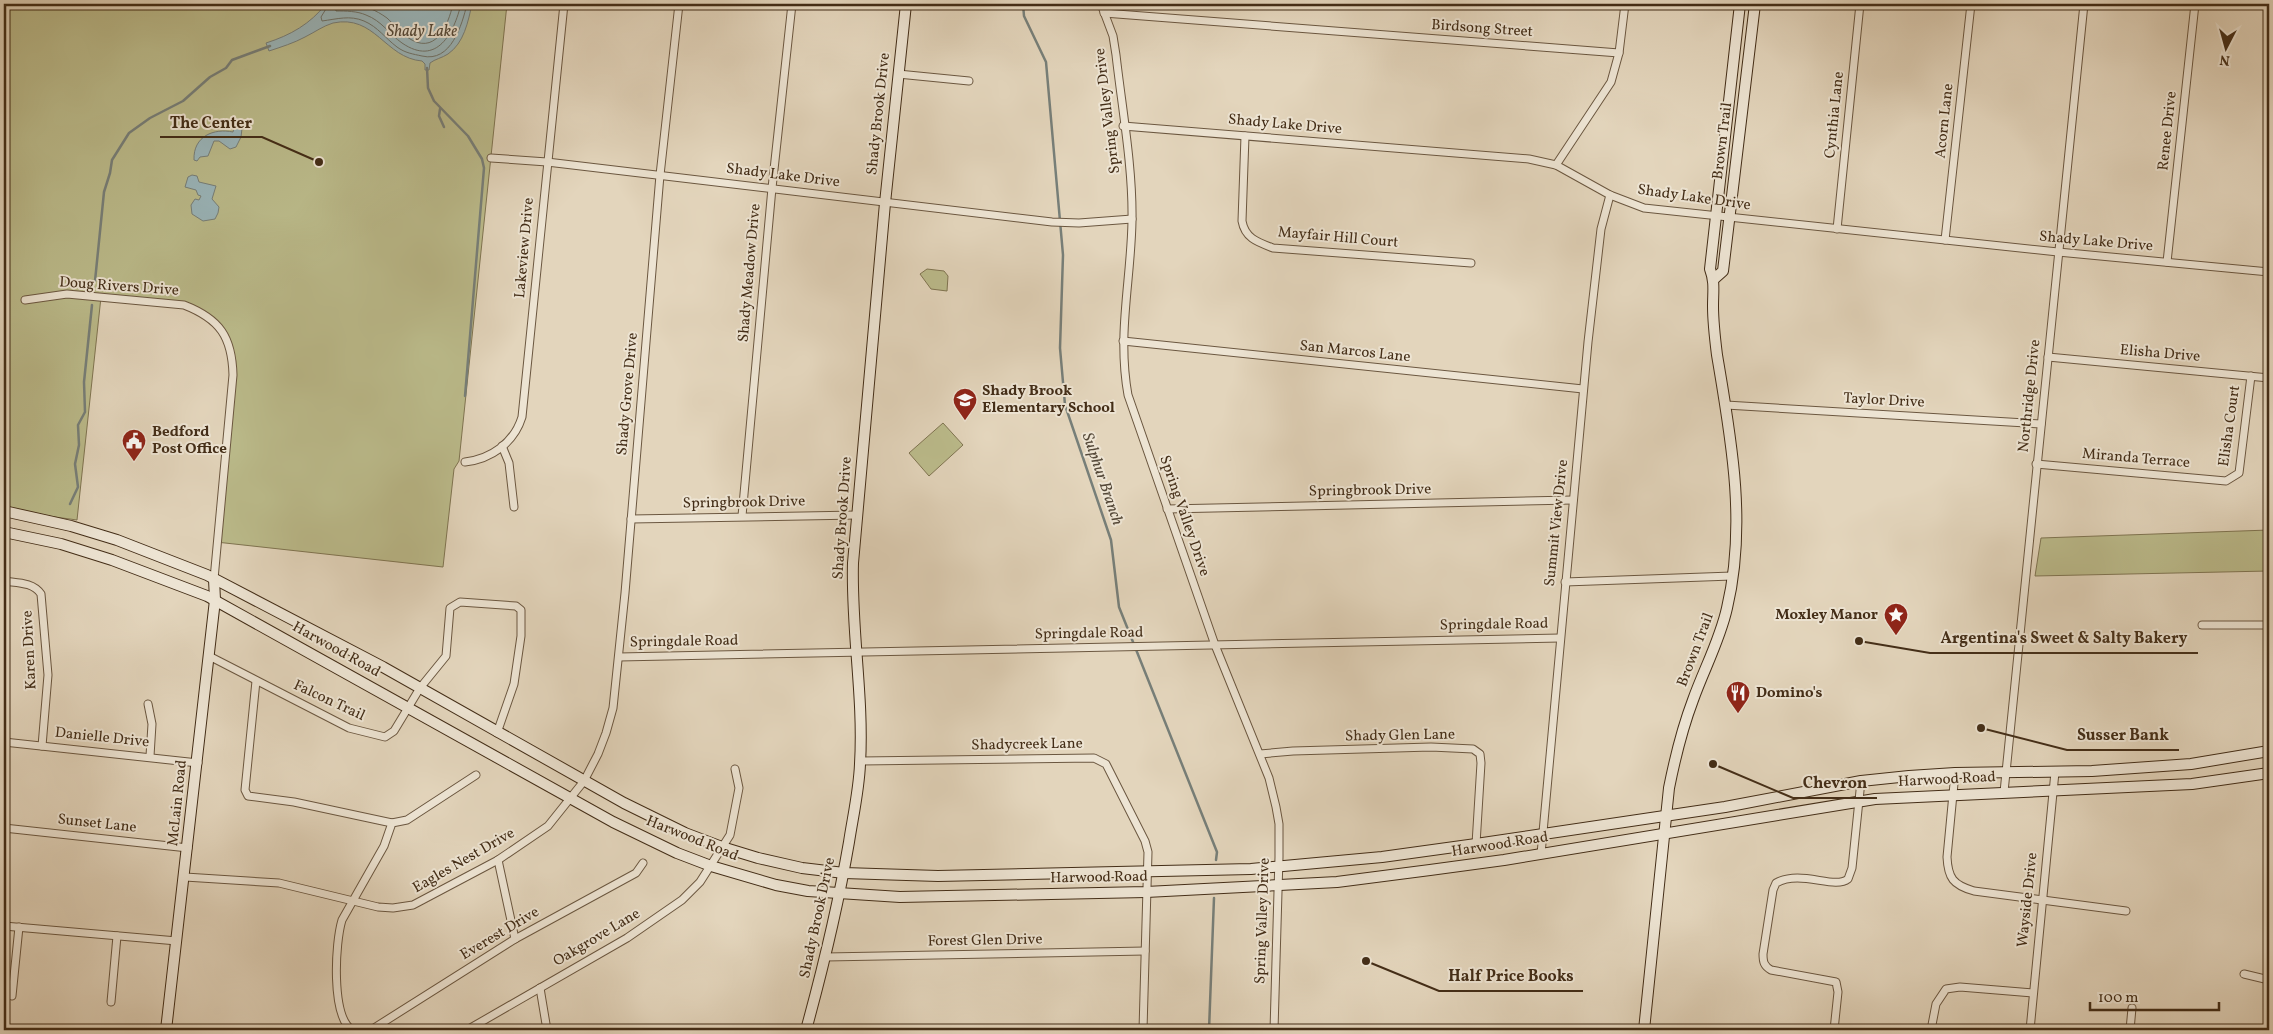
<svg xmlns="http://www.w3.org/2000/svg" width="2273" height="1034" viewBox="0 0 2273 1034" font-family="Vollkorn,serif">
<rect width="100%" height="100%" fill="#e3d5bc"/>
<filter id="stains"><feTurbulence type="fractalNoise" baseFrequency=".004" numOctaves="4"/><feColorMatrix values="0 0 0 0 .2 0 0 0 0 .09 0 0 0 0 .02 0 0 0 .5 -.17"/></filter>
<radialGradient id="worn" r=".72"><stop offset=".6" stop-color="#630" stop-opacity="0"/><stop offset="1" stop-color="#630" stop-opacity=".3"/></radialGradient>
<!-- green -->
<g fill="#bbbb8b" stroke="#7f7451">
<path d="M4 4H507L459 461 454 469 443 567 216 542 233 375 221 329 184 306 101 297 77 520 4 510Z"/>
<path d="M927 269 944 271 948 276 947 291 931 289 920 274Z"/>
<path d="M943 423 963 445 929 476 909 453Z"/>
<path d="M2269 530V571L2035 576 2041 538Z"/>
</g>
<!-- water -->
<g fill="#9ab6bb" stroke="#777f79">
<path d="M326 4H472C468 22 464 43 448 54 442 58 435 59 430 63L429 70H425V64L422 61C385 58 375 14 333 23 323 26 315 32 305 37 294 43 281 47 269 51L266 43C291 35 310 24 326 4Z"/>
<path d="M236 119 243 120 241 137 236 147 230 149 219 141H214L208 156 200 157 197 161 194 160C193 136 214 128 233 132Z"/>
<path d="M192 175 197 176 199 182 216 186 212 199 219 207 218 213 215 219 203 221 192 214 191 205 195 199 199 200 201 196 198 195 196 190 185 187 188 177Z"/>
</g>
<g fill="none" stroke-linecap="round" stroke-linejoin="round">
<!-- shore -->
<g stroke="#6e7269" stroke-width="1">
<path d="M329 4 321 17 322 21C337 19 350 15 364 21 378 27 385 38 397 47 405 53 413 54 422 56 451 63 462 25 467 4"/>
<path d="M335 4 336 11C346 11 357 11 366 15 382 21 389 34 402 43 437 67 454 33 461 4"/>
<path d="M351 4C364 5 376 10 387 18 394 24 399 32 407 37 435 57 448 26 453 4"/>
</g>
<!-- stream -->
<g stroke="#777f79" stroke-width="2.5">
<path d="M1023 4 1024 16 1046 62 1063 255 1060 348 1065 405 1111 540 1119 607 1217 852 1216 860"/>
<path d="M427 68 428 88 434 101 468 136 482 159 484 168 465 396"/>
<path d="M440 109 439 116 444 127"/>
<path d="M95 281 104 192 110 173 112 160 129 133 150 118 183 101 210 77 226 68 232 60 270 46"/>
<path d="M70 504 78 487 75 464 79 445 78 425 85 412 84 382 92 305"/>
<path d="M1209 1030 1214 898"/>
</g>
<defs>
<g id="street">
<path d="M1101 4 1113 36 1116 55C1122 108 1133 168 1132 221 1131 281 1117 334 1128 395L1215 645 1269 778 1276 807 1279 824V857L1274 1030"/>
<path d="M1104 13 1619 53"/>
<path d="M898 74 969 81"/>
<path d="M1123 126 1529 159 1556 165 1610 195 1644 208 2058 252 2269 272"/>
<path d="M1245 136 1242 221C1245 238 1257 242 1273 248L1471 263"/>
<path d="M491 158 547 162 1052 222 1079 223 1132 219"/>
<path d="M1556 165 1611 82 1619 53 1625 4"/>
<path d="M1837 229 1860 4"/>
<path d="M1945 240 1971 4"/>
<path d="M2167 262 2195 4"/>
<path d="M25 300 67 294 184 305C220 319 232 337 233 375L214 579"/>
<path d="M1123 341 1583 389"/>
<path d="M2048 357 2269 378"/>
<path d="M1726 405 2041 424"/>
<path d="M502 446 509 463 514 507"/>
<path d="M465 462C491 459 514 443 522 417L564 4"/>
<path d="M2036 464 2226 481 2239 473 2251 376"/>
<path d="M1167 509 1573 500"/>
<path d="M742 516 772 188 792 4"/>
<path d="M631 519 857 515"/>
<path d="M4 581C17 583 33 582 41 594L48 675 42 746"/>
<path d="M1565 582 1732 576"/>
<path d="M2202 625H2269"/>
<path d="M209 656 349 728 385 737 394 731 420 688 446 656 450 608 460 602 516 606 521 610V636L514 684 497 733"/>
<path d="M619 657 1560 638"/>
<path d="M256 681 245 790 248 796 294 802 392 823"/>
<path d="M148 704 152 724 150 756"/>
<path d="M4 742 198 763"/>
<path d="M1260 754 1293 751 1431 747 1473 749 1480 754 1481 763 1476 844"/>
<path d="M861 761 1094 758 1106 764 1145 841 1148 852 1143 1030"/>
<path d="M1955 773 1947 857C1948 878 1953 885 1974 891L2126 911"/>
<path d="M2004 792 2084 4"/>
<path d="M4 828 188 848"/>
<path d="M1541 854 1588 342 1601 229 1610 195"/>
<path d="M498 860 515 939"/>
<path d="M185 877 279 883 378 907 393 908 413 905 498 860 548 826 584 781 598 754 606 733 613 708 625 593 660 175 679 4"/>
<path d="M4 926 177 941"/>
<path d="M826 957 1145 951"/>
<path d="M2244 974 2269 980"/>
<path d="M540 988 547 1030"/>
<path d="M12 996 19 927"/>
<path d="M111 1002 117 936"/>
<path d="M352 1030C331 1016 335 943 342 920L384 846 392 823 407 820 476 775"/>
<path d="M371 1030 515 939 636 873 643 863"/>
<path d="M467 1030 627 938 682 900 700 882 730 835 739 788 735 769"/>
<path d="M1834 1030 1838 992 1836 982 1771 970C1764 966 1763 962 1763 954L1773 890 1776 883C1801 869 1834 890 1848 879L1852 868 1861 781"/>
<path d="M1931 1030 1936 1004 1946 989 1960 987 2033 993"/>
<path d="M2030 1030 2055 772"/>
<path d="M2130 1030 2132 1008"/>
</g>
<g id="secondary">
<path d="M1714 279 1723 271 1755 4"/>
<path d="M4 511 71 526 117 540 207 575 383 667 624 803 685 833 722 847 758 858 802 868 844 873 938 876 1251 869 1382 857 1476 844 1725 807 1861 781 1909 776 1955 773 2092 771 2191 764 2269 751"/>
<path d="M4 532 61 544 112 560 207 596 613 822 677 853 711 866 776 885 808 891 900 897 1146 892 1337 882 1430 870 1504 860 1875 799 2192 784 2269 773"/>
<path d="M166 1030 215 600 214 579"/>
<path d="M806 1030C823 968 838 906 849 842 853 816 859 790 860 764 864 697 851 630 853 563L885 203 906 4"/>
<path d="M1644 1030 1669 788C1675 758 1682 729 1693 700 1704 669 1720 640 1727 608 1747 524 1731 438 1717 355 1715 339 1713 322 1713 306 1713 292 1715 282 1710 269L1740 4"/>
</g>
</defs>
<!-- street casing -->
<use href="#street" stroke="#6b5740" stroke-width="9"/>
<!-- secondary casing -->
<use href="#secondary" stroke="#432d17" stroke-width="12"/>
<!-- street -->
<use href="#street" stroke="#ede4d3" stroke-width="7"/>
<!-- secondary -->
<use href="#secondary" stroke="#ede4d3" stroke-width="10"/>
</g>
<!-- icons -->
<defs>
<symbol id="school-pin" viewBox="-11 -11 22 30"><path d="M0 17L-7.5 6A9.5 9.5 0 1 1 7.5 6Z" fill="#8f2418" stroke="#ede4d3"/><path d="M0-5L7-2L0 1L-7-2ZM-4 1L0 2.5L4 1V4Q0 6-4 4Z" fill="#fff"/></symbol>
<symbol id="civic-pin" viewBox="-11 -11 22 30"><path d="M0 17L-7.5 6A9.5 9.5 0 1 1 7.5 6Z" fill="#8f2418" stroke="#ede4d3"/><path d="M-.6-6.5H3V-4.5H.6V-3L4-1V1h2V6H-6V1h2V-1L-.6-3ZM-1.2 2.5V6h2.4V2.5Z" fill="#fff"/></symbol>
<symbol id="sight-pin" viewBox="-11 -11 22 30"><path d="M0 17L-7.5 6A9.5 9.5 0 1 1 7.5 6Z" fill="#8f2418" stroke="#ede4d3"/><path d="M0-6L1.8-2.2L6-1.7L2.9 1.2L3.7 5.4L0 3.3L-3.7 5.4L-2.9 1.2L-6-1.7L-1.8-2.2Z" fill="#fff"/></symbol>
<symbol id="restaurant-pin" viewBox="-11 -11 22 30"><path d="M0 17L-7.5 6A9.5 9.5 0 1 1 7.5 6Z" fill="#8f2418" stroke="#ede4d3"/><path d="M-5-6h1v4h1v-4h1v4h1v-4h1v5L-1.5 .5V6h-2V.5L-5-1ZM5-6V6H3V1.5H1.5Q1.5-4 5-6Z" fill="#fff"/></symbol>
</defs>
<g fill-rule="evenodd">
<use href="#school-pin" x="951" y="386" width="28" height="38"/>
<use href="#civic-pin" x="120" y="427" width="28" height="38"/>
<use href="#sight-pin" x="1882" y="601" width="28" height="38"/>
<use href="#restaurant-pin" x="1724" y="679" width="28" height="38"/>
</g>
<g text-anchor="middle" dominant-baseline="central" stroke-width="4" stroke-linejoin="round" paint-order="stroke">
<!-- street labels -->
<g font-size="15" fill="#432d17" stroke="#ede4d3">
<text transform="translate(1482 29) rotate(4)">Birdsong Street</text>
<text transform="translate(1108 111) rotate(-97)">Spring Valley Drive</text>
<text transform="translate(879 114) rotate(-84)">Shady Brook Drive</text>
<text transform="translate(1835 115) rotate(-84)">Cynthia Lane</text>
<text transform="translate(1945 121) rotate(-84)">Acorn Lane</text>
<text transform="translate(1285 125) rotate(5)">Shady Lake Drive</text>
<text transform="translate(2168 131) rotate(-84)">Renee Drive</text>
<text transform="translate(1723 141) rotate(-83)">Brown Trail</text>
<text transform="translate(783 176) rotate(7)">Shady Lake Drive</text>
<text transform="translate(1694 198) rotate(8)">Shady Lake Drive</text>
<text transform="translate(1338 238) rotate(5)">Mayfair Hill Court</text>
<text transform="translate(2096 242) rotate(5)">Shady Lake Drive</text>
<text transform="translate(525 248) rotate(-85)">Lakeview Drive</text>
<text transform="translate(750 273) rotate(-85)">Shady Meadow Drive</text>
<text transform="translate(119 287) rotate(4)">Doug Rivers Drive</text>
<text transform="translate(1355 352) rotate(6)">San Marcos Lane</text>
<text transform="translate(2160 354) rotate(5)">Elisha Drive</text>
<text transform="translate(628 394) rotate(-85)">Shady Grove Drive</text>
<text transform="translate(2030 396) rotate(-84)">Northridge Drive</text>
<text transform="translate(1884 401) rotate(3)">Taylor Drive</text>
<text transform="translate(2230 426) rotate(-82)">Elisha Court</text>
<text transform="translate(2136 459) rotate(5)">Miranda Terrace</text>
<text transform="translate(1370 491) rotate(-1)">Springbrook Drive</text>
<text transform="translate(744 503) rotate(-1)">Springbrook Drive</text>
<text transform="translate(1184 516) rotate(71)">Spring Valley Drive</text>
<text transform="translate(843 518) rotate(-86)">Shady Brook Drive</text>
<text transform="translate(1557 523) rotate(-84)">Summit View Drive</text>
<text transform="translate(1494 625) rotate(-1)">Springdale Road</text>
<text transform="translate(1089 634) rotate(-1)">Springdale Road</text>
<text transform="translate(684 642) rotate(-1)">Springdale Road</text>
<text transform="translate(30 650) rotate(-93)">Karen Drive</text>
<text transform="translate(336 650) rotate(29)">Harwood Road</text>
<text transform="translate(1696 650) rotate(-69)">Brown Trail</text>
<text transform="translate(329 701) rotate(25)">Falcon Trail</text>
<text transform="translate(1400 736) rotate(-1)">Shady Glen Lane</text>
<text transform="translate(102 738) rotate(6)">Danielle Drive</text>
<text transform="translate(1027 745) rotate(-1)">Shadycreek Lane</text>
<text transform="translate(1947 780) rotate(-3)">Harwood Road</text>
<text transform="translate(178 803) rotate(-84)">McLain Road</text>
<text transform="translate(97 824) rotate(6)">Sunset Lane</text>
<text transform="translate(692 839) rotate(22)">Harwood Road</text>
<text transform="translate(1500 845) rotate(-9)">Harwood Road</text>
<text transform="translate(464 861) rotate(-30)">Eagles Nest Drive</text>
<text transform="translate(1099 878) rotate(-1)">Harwood Road</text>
<text transform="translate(2028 900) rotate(-84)">Wayside Drive</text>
<text transform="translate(818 918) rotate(-78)">Shady Brook Drive</text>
<text transform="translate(1263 921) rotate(-88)">Spring Valley Drive</text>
<text transform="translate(500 934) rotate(-31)">Everest Drive</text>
<text transform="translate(597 938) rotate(-31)">Oakgrove Lane</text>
<text transform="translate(985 941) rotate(-1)">Forest Glen Drive</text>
</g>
<!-- poi labels -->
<g font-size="15" font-weight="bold" fill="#432d17" stroke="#ede4d3" text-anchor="start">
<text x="982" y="391">Shady Brook<tspan x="982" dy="17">Elementary School</tspan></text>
<text x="152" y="432">Bedford<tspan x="152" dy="17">Post Office</tspan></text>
<text x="1878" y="615" text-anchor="end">Moxley Manor</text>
<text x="1756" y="693">Domino's</text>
</g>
<!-- water labels -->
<g font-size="16" font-style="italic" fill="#544838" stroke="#ede4d3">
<text x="422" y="32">Shady Lake</text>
<text transform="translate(1102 479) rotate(71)">Sulphur Branch</text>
</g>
</g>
<!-- callouts -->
<path fill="none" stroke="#432d17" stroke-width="2" d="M319 162L262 137H160M1859 641L1930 653H2198M1981 728L2067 750H2179M1713 764L1793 798H1877M1366 961L1439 991H1583"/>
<g fill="#432d17" stroke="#ede4d3" stroke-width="2">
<circle cx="319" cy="162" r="5"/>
<circle cx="1859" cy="641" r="5"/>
<circle cx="1981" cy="728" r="5"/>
<circle cx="1713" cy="764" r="5"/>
<circle cx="1366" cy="961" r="5"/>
</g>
<g font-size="16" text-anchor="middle" font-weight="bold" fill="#432d17" stroke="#ede4d3" stroke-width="4" stroke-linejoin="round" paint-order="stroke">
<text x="211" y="128">The Center</text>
<text x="2064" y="643">Argentina's Sweet &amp; Salty Bakery</text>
<text x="2123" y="740">Susser Bank</text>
<text x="1835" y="788">Chevron</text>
<text x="1511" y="981">Half Price Books</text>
</g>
<!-- margin -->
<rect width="2273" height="1034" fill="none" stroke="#e3d5bc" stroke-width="20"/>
<rect x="5" y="5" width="2263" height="1024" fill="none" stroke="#432d17" stroke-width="2.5"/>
<rect x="10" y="10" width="2253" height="1014" fill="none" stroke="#432d17"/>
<!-- north arrow -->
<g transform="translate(2226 48) rotate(186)" stroke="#ede4d3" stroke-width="4" paint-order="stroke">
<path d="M0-4L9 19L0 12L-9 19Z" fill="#432d17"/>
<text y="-8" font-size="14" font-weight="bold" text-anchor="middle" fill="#432d17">N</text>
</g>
<!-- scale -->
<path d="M2090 1002v8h129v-8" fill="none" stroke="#432d17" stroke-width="2.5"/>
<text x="2098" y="1002" font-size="15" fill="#432d17" stroke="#ede4d3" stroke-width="4" paint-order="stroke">100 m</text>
<rect width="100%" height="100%" filter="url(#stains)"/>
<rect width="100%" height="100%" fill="url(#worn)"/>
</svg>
